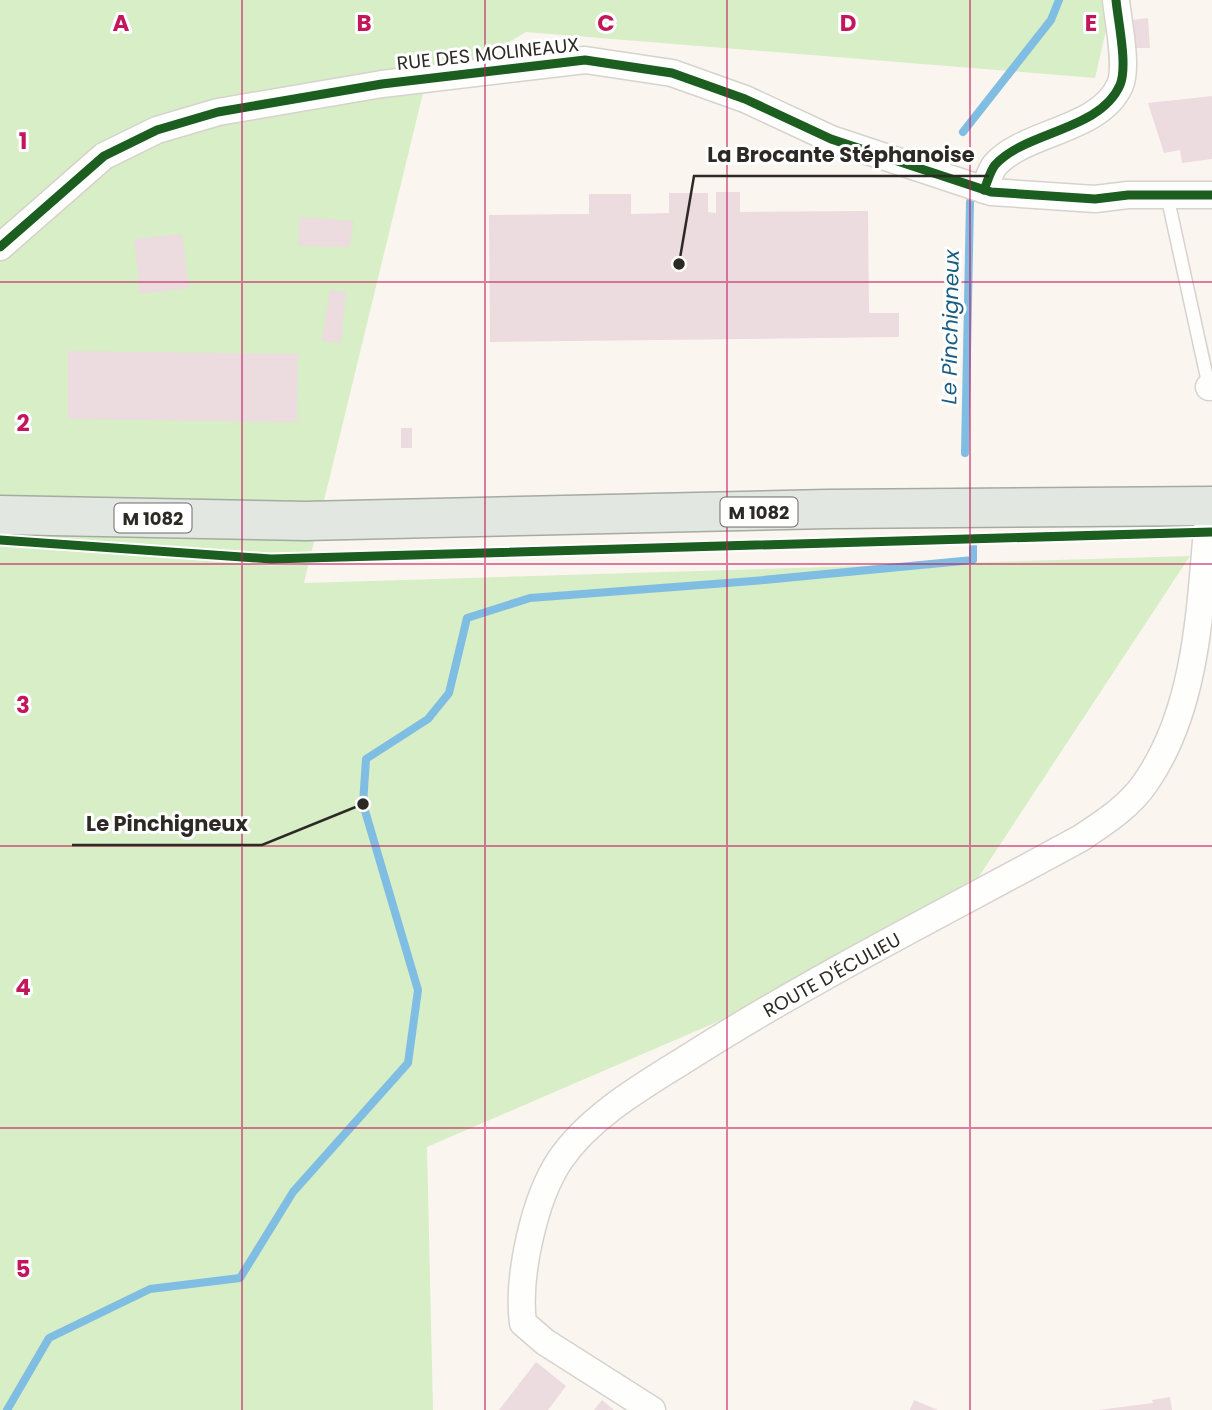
<svg xmlns="http://www.w3.org/2000/svg" width="1212" height="1410" viewBox="0 0 1212 1410" font-family="Poppins,sans-serif">
<rect width="100%" height="100%" fill="#fbf5f0"/>
<!-- green -->
<path fill="#d7eec6" d="M0 0H1113L1095 78 526 32 423 93 304 583 1190 556 949 922 427 1147 433 1410H0Z"/>
<g fill="none" stroke-linecap="round" stroke-linejoin="round">
<!-- stream -->
<g stroke="#7fbde2" stroke-width="8">
<path d="M963 132 1051 20 1059 0"/>
<path d="M965 453 970 202"/>
<path d="M7 1410 49 1338 150 1289 240 1278 293 1192 408 1063 418 990 363 804 366 759 428 719 449 693 467 618 530 598 753 581 973 560V542"/>
</g>
</g>
<!-- building -->
<g fill="#ecdbdf">
<path d="M1148 18 1150 48H1135L1133 20Z"/>
<path d="M1212 96V159L1182 163 1180 150 1164 153 1148 103Z"/>
<path d="M716 192H740V212L868 211 869 313H899V337L490 342 489 215 589 214V194H631V214L669 213V193H708V212L716 213Z"/>
<path d="M300 217 354 221 349 247 298 246Z"/>
<path d="M182 234 189 288 140 294 134 239Z"/>
<path d="M330 290 346 292 341 343 322 341Z"/>
<path d="M68 351 298 354 297 422 68 419Z"/>
<rect x="401" y="428" width="11" height="20"/>
<path d="M536 1362 566 1386 548 1410H499Z"/>
<path d="M1170 1397 1172 1410H1098L1153 1403 1152 1400Z"/>
<path d="M602 1400 614 1410H594Z"/>
<path d="M914 1400 938 1410H910Z"/>
</g>
<g fill="none" stroke-linecap="round" stroke-linejoin="round">
<defs>
<path id="lane" d="M1167 195 1209 387"/>
<g id="street">
<path d="M984 190C987 183 990 171 995 165 1025 131 1100 131 1120 85 1128 66 1118 21 1116 0"/>
<path d="M0 247 104 156 157 130 218 112 382 84 585 60 672 73 745 99 831 139 991 192 1095 199 1128 195H1212"/>
<path d="M1209 387 1212 385"/>
<path d="M652 1410 545 1342 523 1323C517 1277 534 1199 560 1160 592 1113 650 1082 697 1052 821 974 953 908 1081 838 1105 822 1130 806 1146 782 1200 704 1200 598 1209 507"/>
</g>
<path id="primary" d="M0 515 305 521 828 509 1212 506"/>
</defs>
<!-- lane casing -->
<use href="#lane" stroke="#d6d2ce" stroke-width="15"/>
<!-- street casing -->
<use href="#street" stroke="#d6d2ce" stroke-width="29"/>
<!-- primary casing -->
<use href="#primary" stroke="#a4aba1" stroke-width="41"/>
<!-- lane -->
<use href="#lane" stroke="#fefefd" stroke-width="12"/>
<!-- street -->
<use href="#street" stroke="#fefefd" stroke-width="26"/>
<!-- primary -->
<use href="#primary" stroke="#e3e7e2" stroke-width="38"/>
<defs>
<g id="cycleway">
<path d="M984 190C987 183 990 171 995 165 1025 131 1100 131 1120 85 1128 66 1118 21 1116 0"/>
<path d="M0 247 104 156 157 130 218 112 382 84 585 60 672 73 745 99 831 139 991 192 1095 199 1128 195H1212"/>
<path d="M0 540 271 559 1212 532"/>
</g>
</defs>
<!-- cycleway casing -->
<use href="#cycleway" stroke="#fff" stroke-width="13"/>
<!-- cycleway -->
<use href="#cycleway" stroke="#1b5e20" stroke-width="9"/>
</g>
<!-- grid -->
<path fill="none" stroke="#c2185b" stroke-width="2" stroke-opacity="0.55" d="M242 0V1410M485 0V1410M727 0V1410M970 0V1410M0 282H1212M0 564H1212M0 846H1212M0 1128H1212"/>
<g text-anchor="middle" dominant-baseline="central" stroke-width="6" stroke-linejoin="round" paint-order="stroke">
<!-- shield labels -->
<g fill="#fff" stroke="#6c6a67" stroke-width="2">
<rect x="720.5" y="497.5" width="77" height="29" rx="5"/>
<rect x="114.5" y="503.5" width="77" height="29" rx="5"/>
</g>
<g font-size="18" font-weight="bold" fill="#2d2a26">
<text x="759" y="512">M 1082</text>
<text x="153" y="518">M 1082</text>
</g>
<!-- street labels -->
<g font-size="19" fill="#2d2a26" stroke="#fff">
<text transform="translate(488 54) rotate(-6)">RUE DES MOLINEAUX</text>
<text transform="translate(832 975) rotate(-29)">ROUTE D'ÉCULIEU</text>
</g>
<!-- water labels -->
<g font-size="21" font-style="italic" fill="#1a5d83" stroke="#fff">
<text transform="translate(950 327) rotate(-89)">Le Pinchigneux</text>
</g>
</g>
<g font-size="23" text-anchor="middle" font-weight="bold" fill="#c2185b" stroke="#fff" stroke-width="6" stroke-linejoin="round" paint-order="stroke">
<text x="121" y="31">A</text>
<text x="364" y="31">B</text>
<text x="606" y="31">C</text>
<text x="848" y="31">D</text>
<text x="1091" y="31">E</text>
<text x="23" y="149">1</text>
<text x="23" y="431">2</text>
<text x="23" y="713">3</text>
<text x="23" y="995">4</text>
<text x="23" y="1277">5</text>
</g>
<!-- callouts -->
<path fill="none" stroke="#2d2a26" stroke-width="2.5" d="M679 264L694 176H989M363 804L262 845H72"/>
<g fill="#2d2a26" stroke="#fff" stroke-width="2.5">
<circle cx="679" cy="264" r="7"/>
<circle cx="363" cy="804" r="7"/>
</g>
<g font-size="21" text-anchor="middle" font-weight="bold" fill="#2d2a26" stroke="#fff" stroke-width="6" stroke-linejoin="round" paint-order="stroke">
<text x="841" y="162">La Brocante Stéphanoise</text>
<text x="167" y="831">Le Pinchigneux</text>
</g>
</svg>
